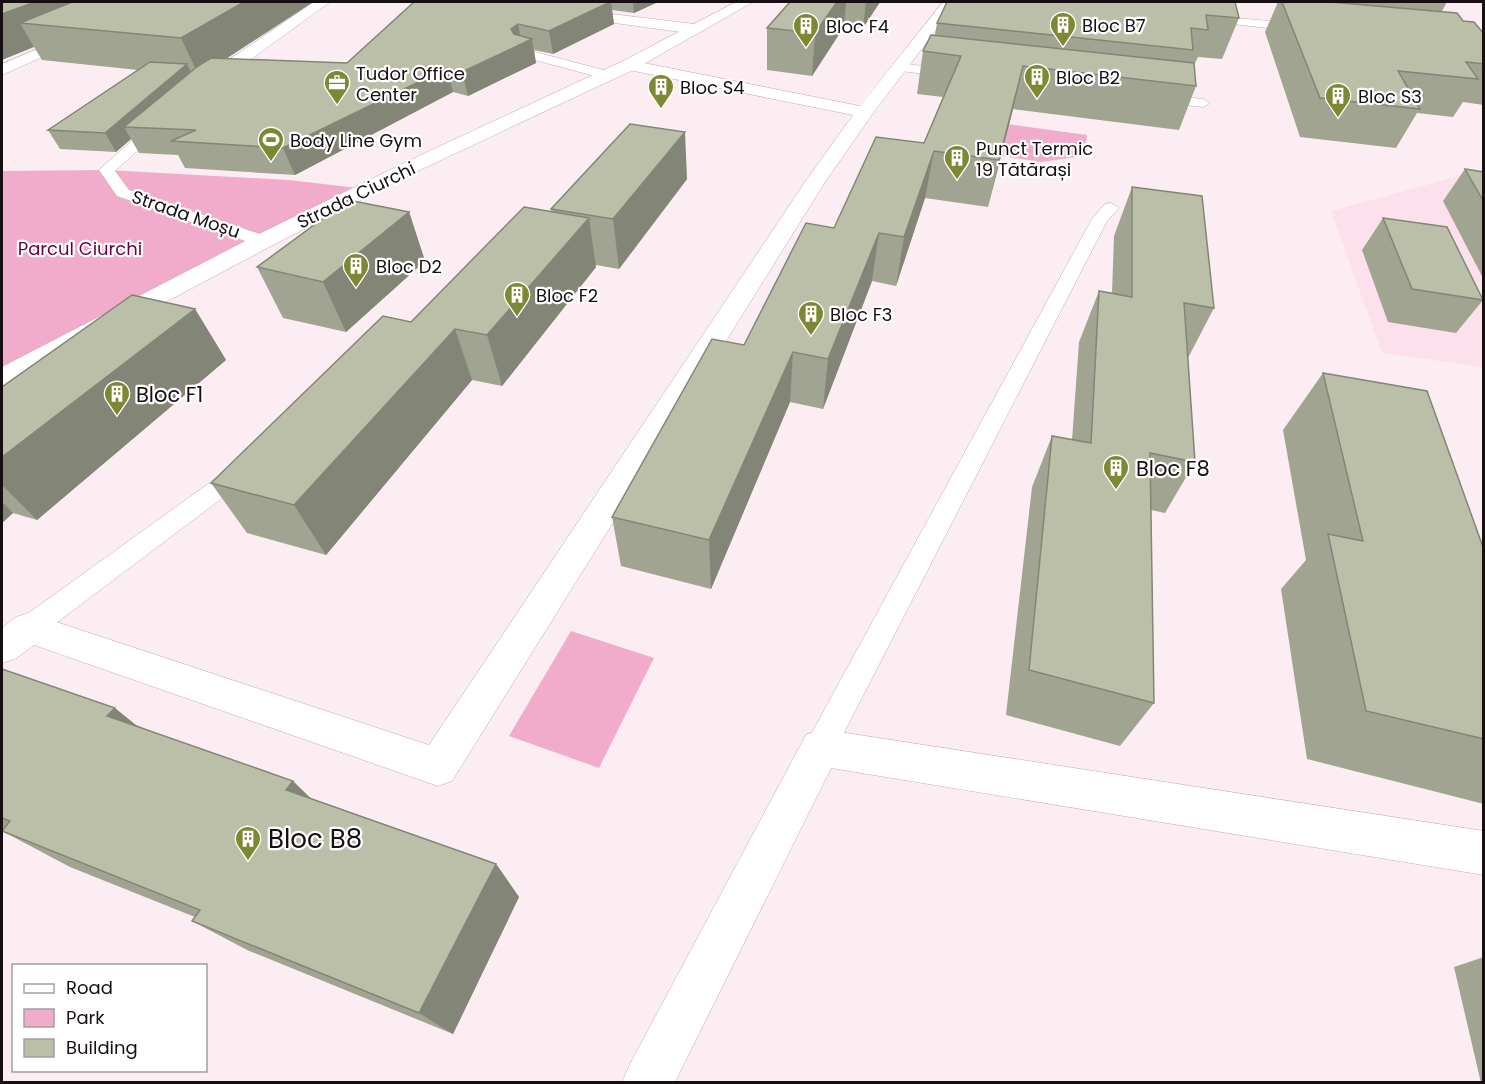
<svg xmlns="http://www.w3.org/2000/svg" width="1485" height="1084" viewBox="0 0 1485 1084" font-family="Poppins,sans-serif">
<rect width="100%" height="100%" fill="#fcedf3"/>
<!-- built -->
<path fill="#fce1ed" d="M1477 171 1483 172V367L1382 353 1331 211Z"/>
<!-- green -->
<g fill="#f1accc">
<path d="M942 115 1087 135 1084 156 1041 162 929 145Z"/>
<path d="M107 170 289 180 366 189 2 378V171Z"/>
<path d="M571 631 654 658 599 768 509 736Z"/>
</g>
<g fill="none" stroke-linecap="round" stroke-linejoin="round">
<defs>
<g id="service">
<path d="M1203 15 1301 24 1307 28 1301 32 1199 20 1197 18Z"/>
<path d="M524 49 611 72 613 75 606 79 520 56 518 53Z"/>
<path d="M899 63 955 70 962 74 955 78 894 70 893 67Z"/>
<path d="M1155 94 1203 99 1210 103 1203 107 1150 101V95Z"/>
<path d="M159 120 164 121 166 124 164 127 115 171 129 190 269 237 272 241 269 245H257L117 196 99 170 154 121Z"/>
<path d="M1111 203 1119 208 1107 221 831 758 820 762 809 758 805 748 809 738 1092 219 1105 204Z"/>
<path d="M245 461 253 463 257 469 253 475 39 636 29 640 19 636 15 628 19 620 237 463Z"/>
</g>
<g id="minor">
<path d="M149 2H167L2 75V64Z"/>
<path d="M314 2H330L211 88H199L196 84 199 80Z"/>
<path d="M943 2H957L871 116 825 182 452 781 438 786 34 645 15 659 2 663V628L16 617 29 613 429 745 805 182 853 115 629 70 621 65 623 61 629 60 860 106Z"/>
<path d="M569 9 695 24 703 29 695 34 564 16 562 13 564 10Z"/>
<path d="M820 729 1484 831V875L831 768 675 1082H622L630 1064 806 735Z"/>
</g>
<path id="tertiary" d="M736 2H753L635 69 422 169 271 246 12 384 2 387V367L255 236 408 161 623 61Z"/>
</defs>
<!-- service casing -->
<use href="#service" stroke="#c2aab4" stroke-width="1"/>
<!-- minor casing -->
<use href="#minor" stroke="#c2aab4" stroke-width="1"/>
<!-- tertiary casing -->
<use href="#tertiary" stroke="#c2aab4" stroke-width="1"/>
<!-- service -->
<use href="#service" fill="#fff" fill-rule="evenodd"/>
<!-- minor -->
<use href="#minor" fill="#fff" fill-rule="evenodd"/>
<!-- tertiary -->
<use href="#tertiary" fill="#fff" fill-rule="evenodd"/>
</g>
<!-- wall -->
<g fill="#a1a490">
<path d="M2 2H313L226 59 347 63 414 2H658L634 13 612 10 614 24 553 54 534 50 536 63 468 96 453 92 295 175 185 168 178 155 139 153 131 139 116 152 60 149 48 130 138 70 42 60 34 47Z"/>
<path d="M790 2H880L863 28 844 26 812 76 767 70V28Z"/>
<path d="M1235 2 1239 18 1222 59 1198 57 1194 65 1196 86 1179 130 1013 109 988 207 925 198 896 286 872 281 823 409 790 402 711 589 621 566 612 517 834 228 924 143 943 97 917 94 923 51 935 35 937 23Z"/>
<path d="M1278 2H1330L1346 3 1345 2H1447L1442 11 1463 21 1484 34V105L1463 102 1453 117 1417 113 1396 148 1300 137 1265 32Z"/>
<path d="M1465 169 1484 172V280L1443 201Z"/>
<path d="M687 179 619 269 596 265V267L502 386 472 380 326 555 247 533 211 483 411 322 551 211V209Z"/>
<path d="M1132 187 1214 308 1188 358 1195 462 1165 513 1151 510 1154 703 1120 746 1006 715 1032 487 1052 436 1072 440 1079 342 1099 291 1112 293 1114 236Z"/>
<path d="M409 212 425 261 346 332 283 318 257 267Z"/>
<path d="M1383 218 1483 300 1456 333 1388 322 1362 250Z"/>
<path d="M195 309 226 360 37 520 13 513 2 523V387Z"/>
<path d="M1323 373 1484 739V804L1307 759 1281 589 1306 560 1283 430Z"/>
<path d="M2 669 311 798 496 864 519 897 453 1034 247 950 192 921 195 917 70 867 2 831 4 828 2 827Z"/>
<path d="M1484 957V1083H1481L1454 967Z"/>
</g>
<!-- shaded-wall -->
<g fill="#838676">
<path d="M35 2H144L20 23 34 47 2 60V14Z"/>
<path d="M244 2H313L199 76 181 38Z"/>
<path d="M611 2 614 24 553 54 549 31Z"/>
<path d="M633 2H658L634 13Z"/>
<path d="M837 2H846L844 27 812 76 815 33Z"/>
<path d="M866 2H880L863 28Z"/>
<path d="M518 24 522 44 532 39 536 63 468 96 462 72Z"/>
<path d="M187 64 195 81 124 127 131 139 116 152 105 133Z"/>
<path d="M1023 66 1013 109 988 207 999 160Z"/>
<path d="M447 68 453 92 295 175 283 148Z"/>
<path d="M685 132 687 179 619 269 613 219Z"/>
<path d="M934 151 925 198 896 286 904 237Z"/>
<path d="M409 212 425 261 346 332 323 282Z"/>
<path d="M589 218 596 267 502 386 487 335Z"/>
<path d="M879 233 872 281 823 409 828 359Z"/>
<path d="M195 309 226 360 37 520 2 485V457Z"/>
<path d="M455 329 472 380 326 555 294 505Z"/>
<path d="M793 352 790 402 711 589 709 540Z"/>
<path d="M2 502 13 513 2 523Z"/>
<path d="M115 708 168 751 107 716Z"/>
<path d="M293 781 333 820 286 790Z"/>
<path d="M496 864 519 897 453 1034 419 1013Z"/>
</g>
<!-- building -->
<g fill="#bbbfa8" stroke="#838676" stroke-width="1.5">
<path d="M2 2H35L2 14Z"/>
<path d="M72 2H244L181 38 20 23Z"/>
<path d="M414 2H610L549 31 518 24 511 29 514 34 532 39 462 72 447 68 283 148 171 141 196 130 124 127 198 66 211 58 347 63Z"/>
<path d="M790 2H837L815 33 767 28Z"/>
<path d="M947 2H1235L1239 18 1206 15 1208 30 1191 28 1193 50 937 23Z"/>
<path d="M1282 2H1330L1457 13 1463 21 1474 22 1484 34V64L1466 62 1478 79 1398 71 1420 109 1320 98Z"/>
<path d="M931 35 1194 63 1196 86 1023 66 999 160 934 151 904 237 879 233 828 359 793 352 709 540 612 517 712 339 744 345 806 223 834 228 876 137 924 143 961 56 923 51Z"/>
<path d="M150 62 187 64 105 133 48 130Z"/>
<path d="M630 124 685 132 613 219 551 209Z"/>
<path d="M1465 169 1484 172V202Z"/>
<path d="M1132 187 1202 196 1214 308 1184 303 1195 462 1150 453 1154 703 1029 670 1052 436 1091 443 1099 291 1132 297Z"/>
<path d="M348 200 409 212 323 282 257 267Z"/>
<path d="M524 207 589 218 487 335 455 329 294 505 211 483 383 316 411 322Z"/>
<path d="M1383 218 1447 227 1483 300 1412 289Z"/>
<path d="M132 295 195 309 2 457V387Z"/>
<path d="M1323 373 1427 391 1484 550V739L1366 711 1328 534 1363 541Z"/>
<path d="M2 669 115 708 107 716 293 781 286 790 496 864 419 1013 192 921 200 910 2 831 10 821 2 818Z"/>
</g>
<!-- icons -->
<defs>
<symbol id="building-pin" viewBox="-11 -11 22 30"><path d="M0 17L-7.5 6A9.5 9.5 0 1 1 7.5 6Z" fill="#7e8733" stroke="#fff"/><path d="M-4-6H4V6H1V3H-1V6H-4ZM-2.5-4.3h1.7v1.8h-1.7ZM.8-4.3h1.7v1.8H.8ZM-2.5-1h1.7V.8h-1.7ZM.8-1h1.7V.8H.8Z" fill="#fff"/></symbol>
<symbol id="office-pin" viewBox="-11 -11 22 30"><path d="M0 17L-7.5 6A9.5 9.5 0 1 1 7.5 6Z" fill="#7e8733" stroke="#fff"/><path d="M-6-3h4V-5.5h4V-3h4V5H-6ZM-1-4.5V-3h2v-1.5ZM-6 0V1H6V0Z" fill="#fff"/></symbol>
<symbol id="stadium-pin" viewBox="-11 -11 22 30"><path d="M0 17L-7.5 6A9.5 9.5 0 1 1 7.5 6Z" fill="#7e8733" stroke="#fff"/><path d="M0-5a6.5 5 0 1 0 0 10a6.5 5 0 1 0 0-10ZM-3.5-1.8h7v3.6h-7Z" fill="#fff"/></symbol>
</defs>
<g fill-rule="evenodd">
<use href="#building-pin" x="1048" y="10" width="30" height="40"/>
<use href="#building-pin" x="791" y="11" width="30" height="40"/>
<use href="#building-pin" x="1022" y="62" width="30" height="40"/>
<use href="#office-pin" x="322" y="68" width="30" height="40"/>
<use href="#building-pin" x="646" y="72" width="30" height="40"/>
<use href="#building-pin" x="1323" y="81" width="30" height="40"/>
<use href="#stadium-pin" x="256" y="125" width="30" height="40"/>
<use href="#building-pin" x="942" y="143" width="30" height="40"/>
<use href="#building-pin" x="341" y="251" width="30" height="40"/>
<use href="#building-pin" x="502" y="280" width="30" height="40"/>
<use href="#building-pin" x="796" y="299" width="30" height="40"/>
<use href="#building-pin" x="102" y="379" width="30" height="40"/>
<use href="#building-pin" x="1101" y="453" width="30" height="40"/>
<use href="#building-pin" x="233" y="824" width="30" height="40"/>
</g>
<g text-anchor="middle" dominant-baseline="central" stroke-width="4.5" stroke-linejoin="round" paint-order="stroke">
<!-- far-poi labels -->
<g font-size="18" fill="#170e12" stroke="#fff" text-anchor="start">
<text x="1082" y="25">Bloc B7</text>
<text x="826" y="26">Bloc F4</text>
<text x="356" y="73">Tudor Office<tspan x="356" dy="21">Center</tspan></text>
<text x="1056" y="77">Bloc B2</text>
<text x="680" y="87">Bloc S4</text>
<text x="1358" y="96">Bloc S3</text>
<text x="290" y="140">Body Line Gym</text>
<text x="976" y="148">Punct Termic<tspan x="976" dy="21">19 Tătărași</tspan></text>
<text x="376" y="266">Bloc D2</text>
<text x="536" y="295">Bloc F2</text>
<text x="830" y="314">Bloc F3</text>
</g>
<!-- far-street labels -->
<g font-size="18" fill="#170e12" stroke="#fff">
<text transform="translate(356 195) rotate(-26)">Strada Ciurchi</text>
<text transform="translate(186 214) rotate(19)">Strada Moșu</text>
</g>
<!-- far-park labels -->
<g font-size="18" fill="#650141" stroke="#fff">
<text x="80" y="248">Parcul Ciurchi</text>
</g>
<!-- poi labels -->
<g font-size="21" fill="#170e12" stroke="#fff" text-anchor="start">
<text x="136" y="394">Bloc F1</text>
<text x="1136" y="468">Bloc F8</text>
</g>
<!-- near-poi labels -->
<g font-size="26" fill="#170e12" stroke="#fff" text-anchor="start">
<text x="268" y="839">Bloc B8</text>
</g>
</g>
<!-- border -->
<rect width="1485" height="1084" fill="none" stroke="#170e12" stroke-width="6"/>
<!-- legend -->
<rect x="12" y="964" width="195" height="108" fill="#ffffff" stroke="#a29fa0" stroke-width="1.5"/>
<rect x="24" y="984" width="30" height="9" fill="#ffffff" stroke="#a29fa0" stroke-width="1.5"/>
<text x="66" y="994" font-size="18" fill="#170e12">Road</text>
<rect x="24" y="1009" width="30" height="18" fill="#f1accc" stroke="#a29fa0" stroke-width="1.5"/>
<text x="66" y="1024" font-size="18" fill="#170e12">Park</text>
<rect x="24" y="1039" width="30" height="18" fill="#bbbfa8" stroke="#a29fa0" stroke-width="1.5"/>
<text x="66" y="1054" font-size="18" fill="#170e12">Building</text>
</svg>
